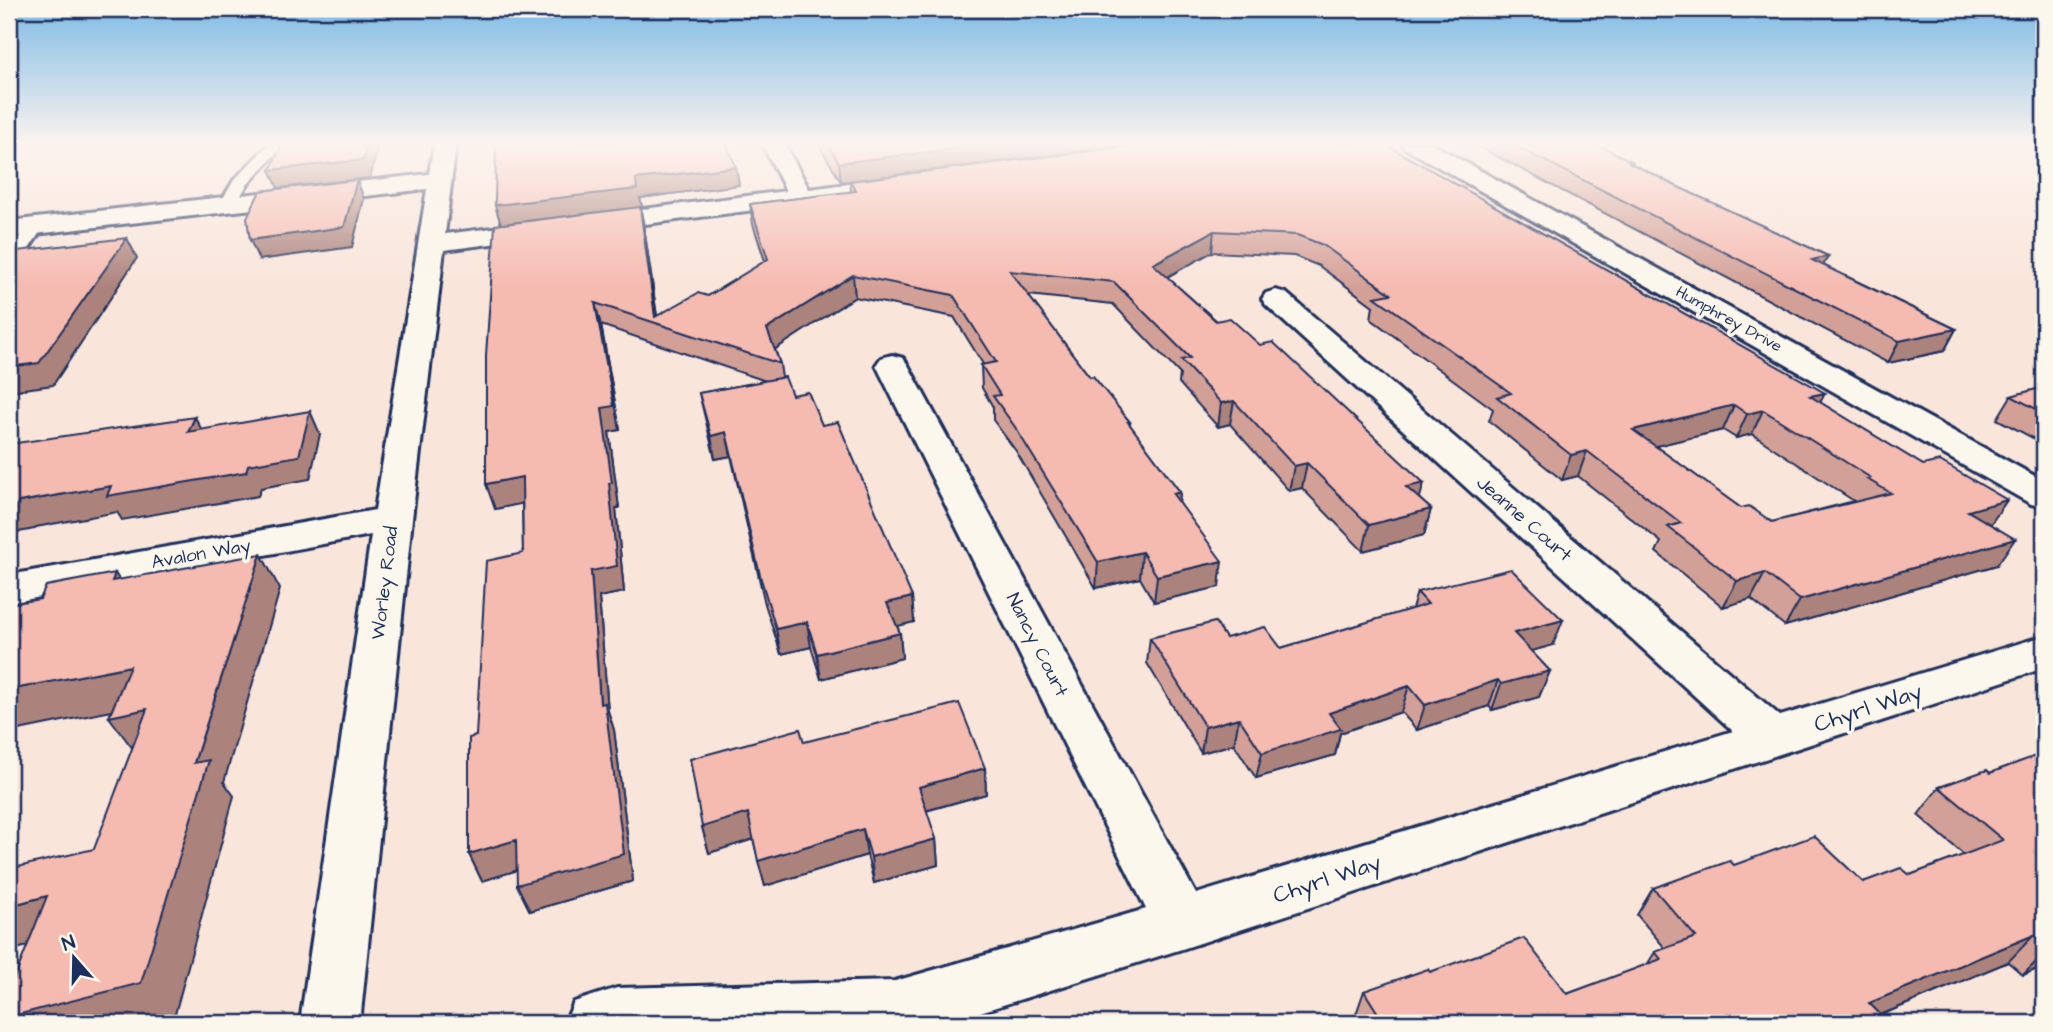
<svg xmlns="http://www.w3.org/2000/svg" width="2053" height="1032" viewBox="0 0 2053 1032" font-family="'Architects Daughter',sans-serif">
<rect width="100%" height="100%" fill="#f9e5da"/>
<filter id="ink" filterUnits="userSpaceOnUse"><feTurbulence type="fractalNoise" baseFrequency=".0143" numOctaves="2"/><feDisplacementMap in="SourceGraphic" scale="14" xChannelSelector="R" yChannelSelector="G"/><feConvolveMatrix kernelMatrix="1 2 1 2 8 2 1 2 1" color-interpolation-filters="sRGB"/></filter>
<g filter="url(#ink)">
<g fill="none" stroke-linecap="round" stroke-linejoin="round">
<defs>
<g id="lane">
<path d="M270 143H286L247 185 233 209H221L219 205 234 180Z"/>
<path d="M35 221 44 226 23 258 37 259 39 263 30 269H9V252L29 222Z"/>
</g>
<g id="street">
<path d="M434 143H456L445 234 786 191 762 143H784L809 189 902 177 910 179 914 184 910 189 902 191 444 250 412 519 360 1023H300L371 535 9 603V575L375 510 427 189 9 237V221L429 174Z"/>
<path d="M1402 143H1430L2044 481V507L2031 504 1405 148Z"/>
<path d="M1276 290 1286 293 1780 716 2044 636V668L1182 949 945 1023H565L574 1002 617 988 895 981 1146 909 876 365 881 358 892 355 903 358 908 365 1196 894 1733 731 1266 305 1262 299 1266 293Z"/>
</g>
</defs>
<!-- lane casing -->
<use href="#lane" stroke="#1b2f5e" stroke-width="6"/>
<!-- street casing -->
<use href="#street" stroke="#1b2f5e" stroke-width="6"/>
<!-- lane -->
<use href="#lane" fill="#fbf7ec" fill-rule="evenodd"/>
<!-- street -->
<use href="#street" fill="#fbf7ec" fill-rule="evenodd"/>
</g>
<!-- wall -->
<g fill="#d3a097" stroke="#1b2f5e" stroke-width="2" fill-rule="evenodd">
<path d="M818 143H1146L879 177 1155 143 1821 403 1923 465 2007 500 1990 524 1997 565 1785 626 1751 599 1723 607 1656 552 1661 542 1578 476 1562 480 1489 421 1493 409 1371 319 1373 306 1319 266 1294 256 1212 252 1167 277 1431 509 1424 535 1363 551 1302 488 1289 491 1230 424 1218 427 1179 383 1180 374 1113 304 1028 295 1090 377 1130 422V425L1180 492 1179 502 1219 587 1154 602 1140 578 1096 588 1016 451 993 420V407L982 388 981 365 983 364 954 317 855 297 775 349 780 364 782 378 792 395 822 425 912 597 914 622 897 626 900 633 902 658 821 679 811 647 781 654 765 604 731 456 715 459 699 393 766 381 601 325 620 430 609 432 619 508H616L624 592 599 597 608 711 614 730 633 881 530 911 517 885V870L482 881 469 854 476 736 523 553 522 503 495 509 501 224 495 205 739 185 640 198 642 207H640L644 227 657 316 708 296 765 261 753 224 750 204 851 192 850 181 841 182ZM1723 430 1736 438 1752 434 1854 501 1772 522 1741 508 1655 446Z"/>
<path d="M1472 143H1595L1633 162 1632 164 1665 181 1828 256 1823 265 1956 329 1944 351 1888 363Z"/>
<path d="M2044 387V444L1997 419 2011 396Z"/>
<path d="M1417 592 1553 645 1531 651 1550 671 1539 697 1492 710 1489 706 1417 730 1401 712 1340 733 1335 755 1256 778 1234 744 1201 753 1147 663 1150 638H1226L1281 648 1412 609Z"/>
<path d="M804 742 985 768 986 794 926 811 936 839 938 865 874 883 867 855 765 886 753 839 709 853 702 827Z"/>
<path d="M2044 753V966L2023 975 2008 962 1881 1015 1889 1023H1359L1355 1017 1364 991 1430 972 1567 994 1647 965 1655 952 1665 948 1637 915 1653 888 1734 865 1863 882 1910 875 1964 855 1918 815 1939 787 1990 773Z"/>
</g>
<!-- shaded-wall -->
<g fill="#ac827b" stroke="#1b2f5e" stroke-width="2">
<path d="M368 143H379L370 178 278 188 270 170Z"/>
<path d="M1000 143H1146L841 182 839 163Z"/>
<path d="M736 167 739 185 640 198 642 207H640L644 227 658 324 501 224 495 205 636 179Z"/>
<path d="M357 180 364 199 352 247 259 260 250 240Z"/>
<path d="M1214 231 1212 252 1151 286 1153 264Z"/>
<path d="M127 238 137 258 53 385 9 391V367Z"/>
<path d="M1828 256 1818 277 1812 260Z"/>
<path d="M853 275 855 297 771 352 767 329Z"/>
<path d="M595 303 601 325 620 430 609 432 619 508H616L624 592 599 597 608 711 614 730 633 881 530 911 517 885 600 704 591 571 609 483 602 408Z"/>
<path d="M1956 329 1944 351 1888 363 1899 341Z"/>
<path d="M1825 393 1813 417 1810 396Z"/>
<path d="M1234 401 1230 424 1218 427 1221 403Z"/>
<path d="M1734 405 1723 430 1623 454 1633 430Z"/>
<path d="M1763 410 1752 434 1736 438 1747 414Z"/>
<path d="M310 411 320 434 310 479 261 488 258 496 122 520 117 512 36 527 34 529 9 534V507L19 502 111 486 248 465Z"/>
<path d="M195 417 207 440 188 432Z"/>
<path d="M726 432 731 456 715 459 711 436Z"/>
<path d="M1587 451 1578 476 1562 480 1571 455Z"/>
<path d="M1307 463 1302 488 1289 491 1294 466Z"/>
<path d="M522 477 530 502 495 509 486 484Z"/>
<path d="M1424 483 1417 508 1406 487Z"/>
<path d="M1180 492 1178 518 1173 494Z"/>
<path d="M2007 500 1990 525 1968 511Z"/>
<path d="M1431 509 1424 535 1363 551 1369 525Z"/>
<path d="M2015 539 1997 565 1785 626 1800 600Z"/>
<path d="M1142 552 1140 578 1096 588 1098 562Z"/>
<path d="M261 554 280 589 224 782 234 796 174 1018 155 1023H9V1017L194 763Z"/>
<path d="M1222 561 1219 587 1154 602 1157 576Z"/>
<path d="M115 573 138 609 112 581Z"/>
<path d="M1765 573 1751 599 1723 607 1737 581Z"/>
<path d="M912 597 914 622 890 628 887 603Z"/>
<path d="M1563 620 1553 645 1504 659 1514 633Z"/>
<path d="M807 622 811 647 781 654 776 629Z"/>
<path d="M900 633 902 658 821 679 817 654Z"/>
<path d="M130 666 155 702 9 732V690Z"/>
<path d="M1550 671 1539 697 1492 710 1501 684Z"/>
<path d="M1498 680 1489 706 1417 730 1425 705Z"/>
<path d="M1409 686 1401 712 1340 733 1335 755 1256 778 1262 753 1329 713Z"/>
<path d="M147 709 136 753 109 717Z"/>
<path d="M1239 718 1234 744 1201 753 1205 727Z"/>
<path d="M985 768 986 794 921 812 919 787Z"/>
<path d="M748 813 754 839 709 853 702 827Z"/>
<path d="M863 829 867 855 765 886 758 861Z"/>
<path d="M936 839 938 865 874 883 871 857Z"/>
<path d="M516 840 528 867 482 881 469 854Z"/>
<path d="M47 896 81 932 9 951V906Z"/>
<path d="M2034 935 2008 962 1861 1023 1869 1003Z"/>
<path d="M2044 954V966L2023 975Z"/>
</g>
<!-- building -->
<g fill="#f5bab0" stroke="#1b2f5e" stroke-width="2" fill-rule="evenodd">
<path d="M283 143H368L363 160 270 170Z"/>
<path d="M496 143H726L736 167 636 179 637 189 495 205Z"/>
<path d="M827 143H1000L839 163Z"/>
<path d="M1155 143H1383L1825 393 1810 396 1923 465 1940 461 2007 500 1968 511 2015 539 1800 600 1765 573 1737 581 1668 527 1681 523 1587 451 1571 455 1497 397 1511 393 1375 297 1391 294 1323 245 1297 235 1214 231 1153 264 1216 321 1230 318 1260 345 1273 342 1424 483 1406 487 1431 509 1369 525 1307 463 1294 466 1234 401 1221 403 1181 360 1190 358 1114 282 1010 271 1090 377 1093 376 1130 422H1128L1180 492 1173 494 1222 561 1157 576 1142 552 1098 562 1015 427 993 396 1000 395 981 365 996 362 953 295 853 275 767 329 780 364 595 303 614 406 602 408 612 483H609L617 566 591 571 600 704 605 703 624 854 517 885 516 840 469 854V738L476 736 486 561 523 553 522 477 486 484V355L495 225 640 207 655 317 698 293 708 296 768 259 750 204 856 191 850 181ZM1734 405 1747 414 1763 410 1871 478 1867 479 1891 493 1772 522 1749 506 1741 508 1633 430Z"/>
<path d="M1510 143H1595L1633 162H1628L1665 180H1663L1828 256 1812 260 1956 329 1899 341Z"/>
<path d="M357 180 344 227 250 240 247 218 260 191Z"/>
<path d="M127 238 39 363 9 367V252Z"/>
<path d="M785 377 792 395 808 392 822 425 838 422 912 597 887 603 900 633 817 654 807 622 776 629 761 579 726 432 711 436 699 393Z"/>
<path d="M2044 387V413L2011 396Z"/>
<path d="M310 411 299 456 248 465 246 472 107 496 111 486 19 502 17 505 9 507V444L195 417 188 432Z"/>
<path d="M261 554 194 763 209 760 141 983 9 1017V992L47 896 9 906V869L94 849 147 709 109 717 130 666 9 690V604L40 599 46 586 115 573 112 581Z"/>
<path d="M1511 569 1563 620 1514 633 1550 671 1501 684 1498 680 1425 705 1409 686 1329 713 1341 729 1262 753 1239 718 1205 727 1150 638 1215 622 1226 638 1265 627 1281 648 1428 604 1417 592Z"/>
<path d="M959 703 985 768 919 787 936 839 871 857 863 829 758 861 748 813 702 827 690 759 800 729 804 742Z"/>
<path d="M2044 753V944L2034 935 1869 1003 1889 1023H1384L1364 991 1428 969 1430 972 1524 938 1567 994 1661 959 1655 952 1696 937 1653 888 1730 861 1734 865 1814 836 1863 882 1901 868 1910 875 2003 840 1939 787 1987 770 1990 773Z"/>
</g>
</g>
<!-- sky -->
<linearGradient id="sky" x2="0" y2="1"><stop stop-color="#7ebbe5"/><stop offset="0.5" stop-color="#fcf3ee"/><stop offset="1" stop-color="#fcf3ee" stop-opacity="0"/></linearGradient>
<rect width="2053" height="288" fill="url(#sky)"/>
<g text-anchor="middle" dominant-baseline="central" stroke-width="7" stroke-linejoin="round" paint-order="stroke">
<!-- far-street labels -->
<g font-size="16" fill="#1b2f5e" stroke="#fbf7ec">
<text transform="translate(1729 319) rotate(29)">Humphrey Drive</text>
</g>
<!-- street labels -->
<g font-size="19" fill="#1b2f5e" stroke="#fbf7ec">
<text transform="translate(1524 519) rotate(41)">Jeanne Court</text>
<text transform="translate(201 554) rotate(-10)">Avalon Way</text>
<text transform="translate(385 583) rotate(-83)">Worley Road</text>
<text transform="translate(1037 645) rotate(63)">Nancy Court</text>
</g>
<!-- near-street labels -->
<g font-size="23" fill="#1b2f5e" stroke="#fbf7ec">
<text transform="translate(1868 708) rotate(-18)">Chyrl Way</text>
<text transform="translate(1327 879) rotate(-18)">Chyrl Way</text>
</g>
</g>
<!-- margin -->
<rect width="2053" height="1032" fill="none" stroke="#fbf7ec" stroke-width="35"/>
<rect x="18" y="18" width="2018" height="997" fill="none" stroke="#1b2f5e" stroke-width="2.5" filter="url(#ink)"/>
<!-- north arrow -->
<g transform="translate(74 958) rotate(340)" stroke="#fbf7ec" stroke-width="5" paint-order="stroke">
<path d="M0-5L12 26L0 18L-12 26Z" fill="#1b2f5e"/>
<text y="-10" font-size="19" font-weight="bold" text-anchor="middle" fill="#1b2f5e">N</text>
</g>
</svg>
